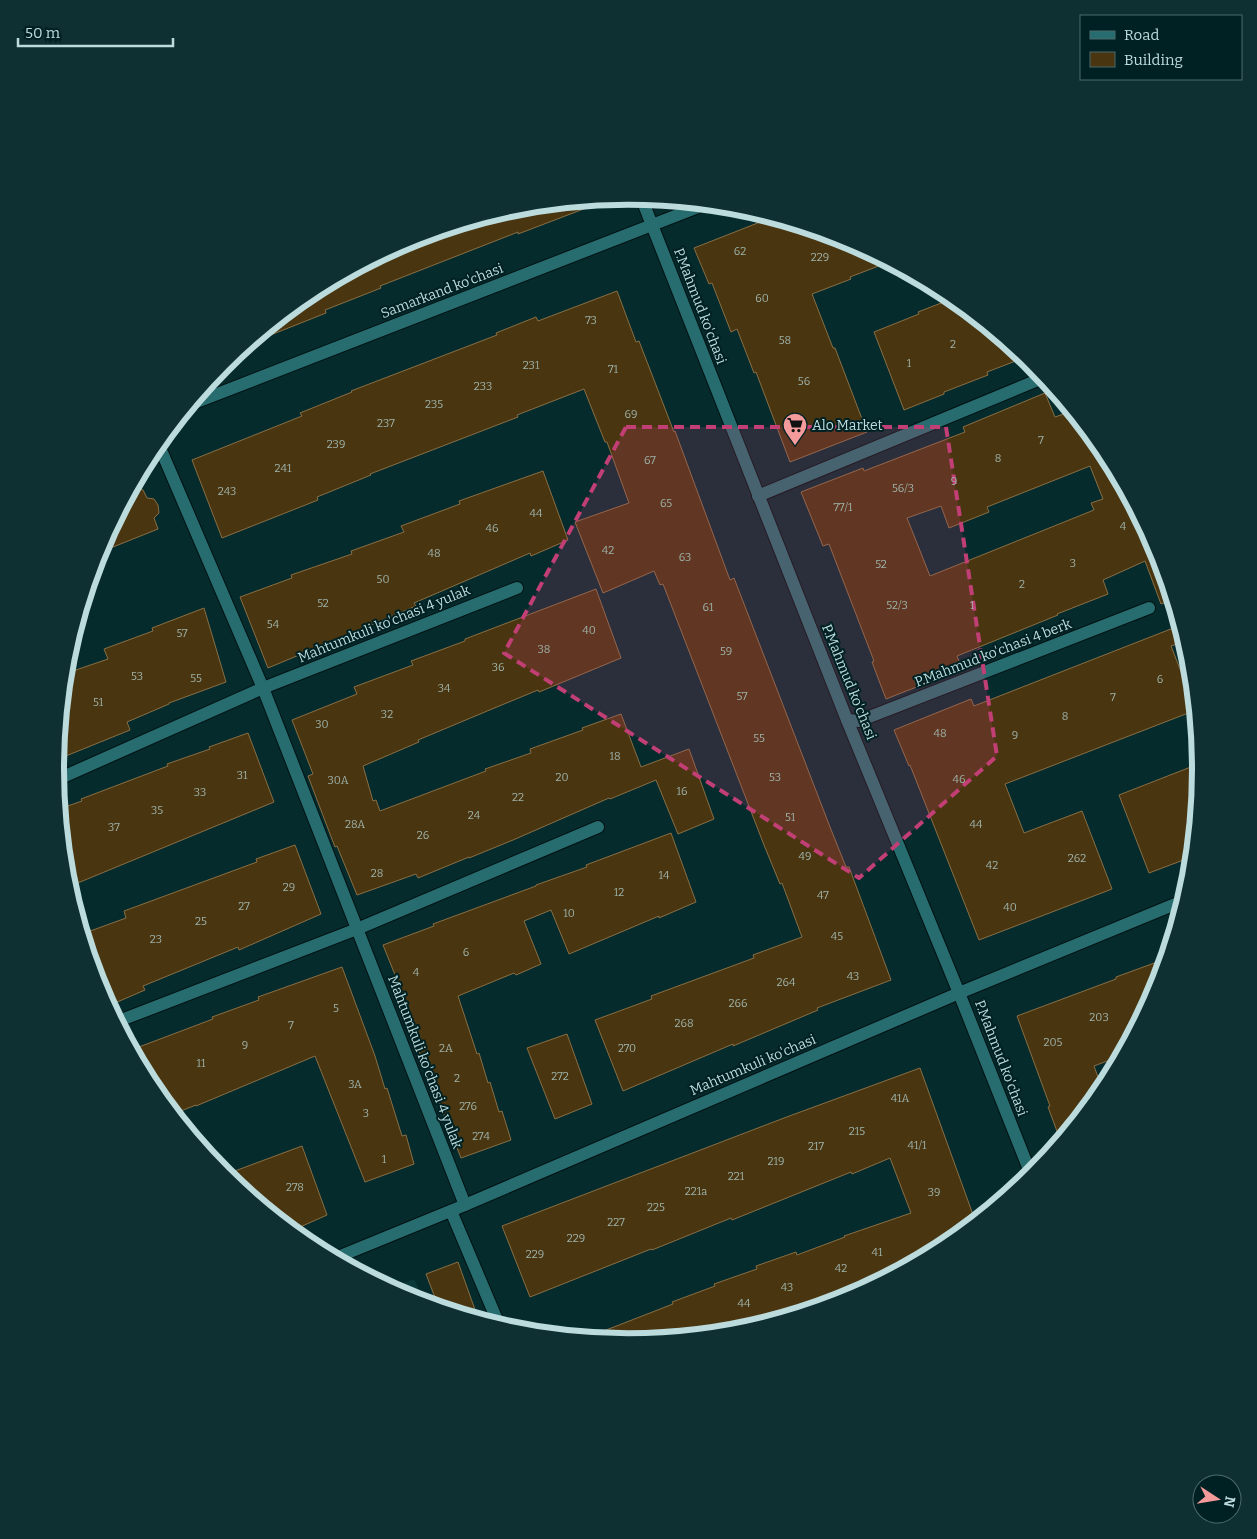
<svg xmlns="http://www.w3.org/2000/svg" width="1257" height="1539" viewBox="0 0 1257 1539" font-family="Bitter,serif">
<rect width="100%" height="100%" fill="#062b2d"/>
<!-- built -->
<path fill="#0a393a" d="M414 1279 425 1304 409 1299 390 1289Z"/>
<!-- building -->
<g fill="#493510" stroke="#896f44" fill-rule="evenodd">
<path d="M593 200 594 205 518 234V232L380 286 381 288 325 310 326 313 258 340 256 337 310 292 409 240 517 207Z"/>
<path d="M773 217 848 240 889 262 850 277 851 279 812 294 833 348H835L867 432 790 462 756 372 754 373 737 329 731 332 712 283 709 284 694 248Z"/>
<path d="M617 291 636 342 639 341 674 432 675 431 730 580 734 578 830 827 846 867H849L891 980 817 1008 818 1010 733 1046V1044L623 1091 595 1020 652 999 651 996 754 958 753 955 802 937 782 883 780 884 764 845 663 584 660 585 654 571 603 593 575 522 629 503 607 442H605L584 389 517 415 518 417 370 474 371 475 317 497 318 500 222 538 192 460 302 416 300 413 352 392 351 391 497 335 496 333 536 317 538 321Z"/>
<path d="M954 298 1026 357 987 372 988 375 944 392V394L904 410 874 332 919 314 918 312Z"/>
<path d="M1045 393 1055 417 1072 411 1106 451 1158 550 1173 599 1161 604 1145 561 1103 580 1108 594 1057 614 1058 615 957 656 962 669 886 699 872 662 874 661 829 544 823 546 801 492 863 468 864 471 965 432 963 427ZM1090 466 1103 499 1091 503 1094 510 930 576 907 518 941 506 949 528 989 512 987 507Z"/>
<path d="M543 471 568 540 531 556 530 553 414 603 416 606 268 668 240 597 292 578 291 575 352 554 351 551 404 532 401 526 460 504 459 501Z"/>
<path d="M133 485 143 490 147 498 154 499 158 505 159 513 154 518 158 529 98 553Z"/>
<path d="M596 589 621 658 539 692 538 690 492 709 418 740 419 742 363 766 373 801 376 800 380 811 486 771 485 769 531 753 530 749 583 730 582 728 621 714 641 767 689 749 714 819 678 834 656 780 610 799 609 798 513 840 469 858V857L418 878 416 874 357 895 337 846 335 847 308 776 313 774 292 720 357 694 354 687 413 665 411 661 465 641V639Z"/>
<path d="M204 608 226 682 169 703V704L127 722 130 730 56 760 65 672H70L108 659 104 649 153 631 152 628Z"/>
<path d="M1181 625 1186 641 1171 646 1196 710 1005 784 1024 833 1082 811 1112 889 979 940 910 765 909 766 894 730 971 699 974 706Z"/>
<path d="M248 733 274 802 68 887 66 881 59 809 82 801 81 799 168 766 167 764 210 749 209 747Z"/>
<path d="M1201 763 1202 770 1194 856 1149 873 1119 795Z"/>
<path d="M671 833 696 902 659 918V916L569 954 551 910 524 921 541 964 516 975 514 973 458 996 477 1054 479 1053 488 1083 490 1082 499 1112 502 1111 511 1140 461 1158 416 1044 422 1042 383 945 434 926 433 924 536 886V885L587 867 586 865Z"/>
<path d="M295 845 321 914 239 950 238 947 143 986 145 990 108 1006 91 963 82 934 126 918 124 911 257 862 256 859Z"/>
<path d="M1168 958 1158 989 1123 1055 1094 1066 1103 1091 1061 1142 1048 1107 1050 1106 1017 1016 1116 979V977Z"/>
<path d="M342 967 375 1056 385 1089 387 1088 402 1136 406 1135 414 1164 365 1182 315 1056 196 1106V1105L173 1114 152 1088 131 1050 213 1019 212 1017 259 1000 258 997Z"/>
<path d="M567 1034 592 1104 555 1119 527 1048Z"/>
<path d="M920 1068 976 1223 947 1246 848 1299 740 1332 628 1343 583 1339 673 1304 672 1302 715 1286 714 1284 757 1269 756 1266 796 1252 797 1255 845 1237 844 1236 911 1213 890 1158 852 1174 851 1172 732 1220 731 1218 652 1250 651 1249 530 1297 502 1226 784 1118Z"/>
<path d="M302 1146 327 1215 291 1231 224 1175Z"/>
<path d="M458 1262 479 1321 439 1308 426 1274Z"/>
</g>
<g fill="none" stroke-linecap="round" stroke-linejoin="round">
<defs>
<g id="street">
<path d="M189 405 706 204"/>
<path d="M158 443 263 688 465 1205"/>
<path d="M758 496 1045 377"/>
<path d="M847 720 859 721 1149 608"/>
<path d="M56 780 263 688 517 588"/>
<path d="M116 1022 357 929 598 827"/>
<path d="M451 1211 500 1327"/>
<path d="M333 1259 465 1205 959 993 1185 900"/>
</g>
<path id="secondary" d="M641 197 847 720 959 993 1032 1177"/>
</defs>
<!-- street casing -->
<use href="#street" stroke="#001213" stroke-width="14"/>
<!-- secondary casing -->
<use href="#secondary" stroke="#001213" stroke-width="14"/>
<!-- street -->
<use href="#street" stroke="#276c6f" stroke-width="12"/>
<!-- secondary -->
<use href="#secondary" stroke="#276c6f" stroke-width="12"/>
</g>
<!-- marked area -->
<path fill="#c13f75" fill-opacity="0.2" stroke="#c13f75" stroke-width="4" stroke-dasharray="10 6" stroke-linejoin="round" d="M626 427H946L997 756 859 878 504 653Z"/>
<!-- icons -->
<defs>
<symbol id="supermarket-pin" viewBox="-11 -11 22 30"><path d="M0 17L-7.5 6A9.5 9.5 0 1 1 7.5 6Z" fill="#f59b9c" stroke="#002123"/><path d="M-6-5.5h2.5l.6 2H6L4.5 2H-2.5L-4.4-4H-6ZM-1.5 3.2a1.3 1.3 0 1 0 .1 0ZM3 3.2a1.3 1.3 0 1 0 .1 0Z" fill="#111"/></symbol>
</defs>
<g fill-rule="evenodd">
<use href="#supermarket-pin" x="781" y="411" width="28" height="38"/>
</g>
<g text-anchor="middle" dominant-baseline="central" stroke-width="4" stroke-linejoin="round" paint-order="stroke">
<!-- number labels -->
<g font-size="11" fill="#9eb2a9">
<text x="740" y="251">62</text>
<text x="820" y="257">229</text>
<text x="762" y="298">60</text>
<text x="591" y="320">73</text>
<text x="785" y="340">58</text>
<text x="953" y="344">2</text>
<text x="909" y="363">1</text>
<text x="531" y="365">231</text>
<text x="613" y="369">71</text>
<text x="804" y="381">56</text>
<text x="483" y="386">233</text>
<text x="434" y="404">235</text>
<text x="631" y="414">69</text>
<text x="386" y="423">237</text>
<text x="1041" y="440">7</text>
<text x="336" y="444">239</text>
<text x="998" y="458">8</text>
<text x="650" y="460">67</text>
<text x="283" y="468">241</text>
<text x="954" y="481">9</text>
<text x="903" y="488">56/3</text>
<text x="227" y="491">243</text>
<text x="666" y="503">65</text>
<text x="843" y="507">77/1</text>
<text x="536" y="513">44</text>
<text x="1123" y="526">4</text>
<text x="492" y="528">46</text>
<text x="608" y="550">42</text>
<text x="434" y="553">48</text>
<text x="685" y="557">63</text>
<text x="1073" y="563">3</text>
<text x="881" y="564">52</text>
<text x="383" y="579">50</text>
<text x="1022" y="584">2</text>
<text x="323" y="603">52</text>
<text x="897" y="605">52/3</text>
<text x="972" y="605">1</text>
<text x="708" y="607">61</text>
<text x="273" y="624">54</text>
<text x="589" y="630">40</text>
<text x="182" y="633">57</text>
<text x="544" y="649">38</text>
<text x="726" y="651">59</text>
<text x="498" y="667">36</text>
<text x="137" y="676">53</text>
<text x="196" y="678">55</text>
<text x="1160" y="679">6</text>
<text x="444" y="688">34</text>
<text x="742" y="696">57</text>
<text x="1113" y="697">7</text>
<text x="98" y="702">51</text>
<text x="387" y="714">32</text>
<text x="1065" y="716">8</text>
<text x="322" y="724">30</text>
<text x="940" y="733">48</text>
<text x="1015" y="735">9</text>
<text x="759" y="738">55</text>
<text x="615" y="756">18</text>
<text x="242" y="775">31</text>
<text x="562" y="777">20</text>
<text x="775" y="777">53</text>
<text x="959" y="779">46</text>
<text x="338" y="780">30А</text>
<text x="682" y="791">16</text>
<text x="200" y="792">33</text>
<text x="518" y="797">22</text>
<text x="157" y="810">35</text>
<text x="474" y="815">24</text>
<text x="790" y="817">51</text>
<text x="355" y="824">28А</text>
<text x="976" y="824">44</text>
<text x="114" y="827">37</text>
<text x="423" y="835">26</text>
<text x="805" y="856">49</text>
<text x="1077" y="858">262</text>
<text x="992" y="865">42</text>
<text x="377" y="873">28</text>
<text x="664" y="875">14</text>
<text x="289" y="887">29</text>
<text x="619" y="892">12</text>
<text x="823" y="895">47</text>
<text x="244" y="906">27</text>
<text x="1010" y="907">40</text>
<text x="569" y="913">10</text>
<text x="201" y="921">25</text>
<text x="837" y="936">45</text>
<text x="156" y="939">23</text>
<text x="466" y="952">6</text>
<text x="416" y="972">4</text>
<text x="853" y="976">43</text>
<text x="786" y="982">264</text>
<text x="738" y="1003">266</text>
<text x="336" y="1008">5</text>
<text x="1099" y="1017">203</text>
<text x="684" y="1023">268</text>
<text x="291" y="1025">7</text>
<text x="1053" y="1042">205</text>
<text x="245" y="1045">9</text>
<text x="446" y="1048">2А</text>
<text x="627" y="1048">270</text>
<text x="201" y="1063">11</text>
<text x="560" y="1076">272</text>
<text x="457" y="1078">2</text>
<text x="355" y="1084">3А</text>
<text x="900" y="1098">41А</text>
<text x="468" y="1106">276</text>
<text x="366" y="1113">3</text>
<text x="857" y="1131">215</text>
<text x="481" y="1136">274</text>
<text x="917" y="1145">41/1</text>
<text x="816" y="1146">217</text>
<text x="384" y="1159">1</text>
<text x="776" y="1161">219</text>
<text x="736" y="1176">221</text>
<text x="295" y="1187">278</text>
<text x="696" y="1191">221а</text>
<text x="934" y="1192">39</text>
<text x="656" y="1207">225</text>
<text x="616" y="1222">227</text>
<text x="576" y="1238">229</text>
<text x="877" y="1252">41</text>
<text x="535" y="1254">229</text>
<text x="841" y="1268">42</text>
<text x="787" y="1287">43</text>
<text x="744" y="1303">44</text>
</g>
<!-- street labels -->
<g font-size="14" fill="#bbdbdc" stroke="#002123">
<text transform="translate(442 291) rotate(-21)">Samarkand ko'chasi</text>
<text transform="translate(700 306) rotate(69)">P.Mahmud ko'chasi</text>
<text transform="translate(384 624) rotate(-22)">Mahtumkuli ko'chasi 4 yulak</text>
<text transform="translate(993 653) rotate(-21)">P.Mahmud ko'chasi 4 berk</text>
<text transform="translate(849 682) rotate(68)">P.Mahmud ko'chasi</text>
<text transform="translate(1001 1058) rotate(69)">P.Mahmud ko'chasi</text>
<text transform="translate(425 1062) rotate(69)">Mahtumkuli ko'chasi 4 yulak</text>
<text transform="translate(753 1065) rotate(-23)">Mahtumkuli ko'chasi</text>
</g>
<!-- poi labels -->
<g font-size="14" fill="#bbdbdc" stroke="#002123" text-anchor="start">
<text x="812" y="425">Alo Market</text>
</g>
</g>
<!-- crop -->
<path d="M0 0H1257V1539H0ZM64 769a564 564 0 1 1 1128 0a564 564 0 1 1-1128 0Z" fill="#0f3032" fill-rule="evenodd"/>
<path fill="none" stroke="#bbdbdc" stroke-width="6" d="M64 769a564 564 0 1 1 1128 0a564 564 0 1 1-1128 0Z"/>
<!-- legend -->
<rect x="1080" y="15" width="162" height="65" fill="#002123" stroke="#4b6b6d"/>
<rect x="1090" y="31" width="25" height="8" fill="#276c6f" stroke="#4b6b6d"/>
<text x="1124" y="40" font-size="15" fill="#bbdbdc">Road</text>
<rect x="1090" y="52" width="25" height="15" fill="#493510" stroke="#4b6b6d"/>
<text x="1124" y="65" font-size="15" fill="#bbdbdc">Building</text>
<!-- north arrow -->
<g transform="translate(1217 1499) rotate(102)"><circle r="24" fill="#002123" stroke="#4b6b6d"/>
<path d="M0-4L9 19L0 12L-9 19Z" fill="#f59b9c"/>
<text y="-8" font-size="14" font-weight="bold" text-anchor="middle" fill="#bbdbdc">N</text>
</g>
<!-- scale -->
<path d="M18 38v8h155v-8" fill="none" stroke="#bbdbdc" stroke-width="2.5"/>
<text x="25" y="38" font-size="15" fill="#bbdbdc" stroke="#002123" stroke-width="4" paint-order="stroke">50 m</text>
</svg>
